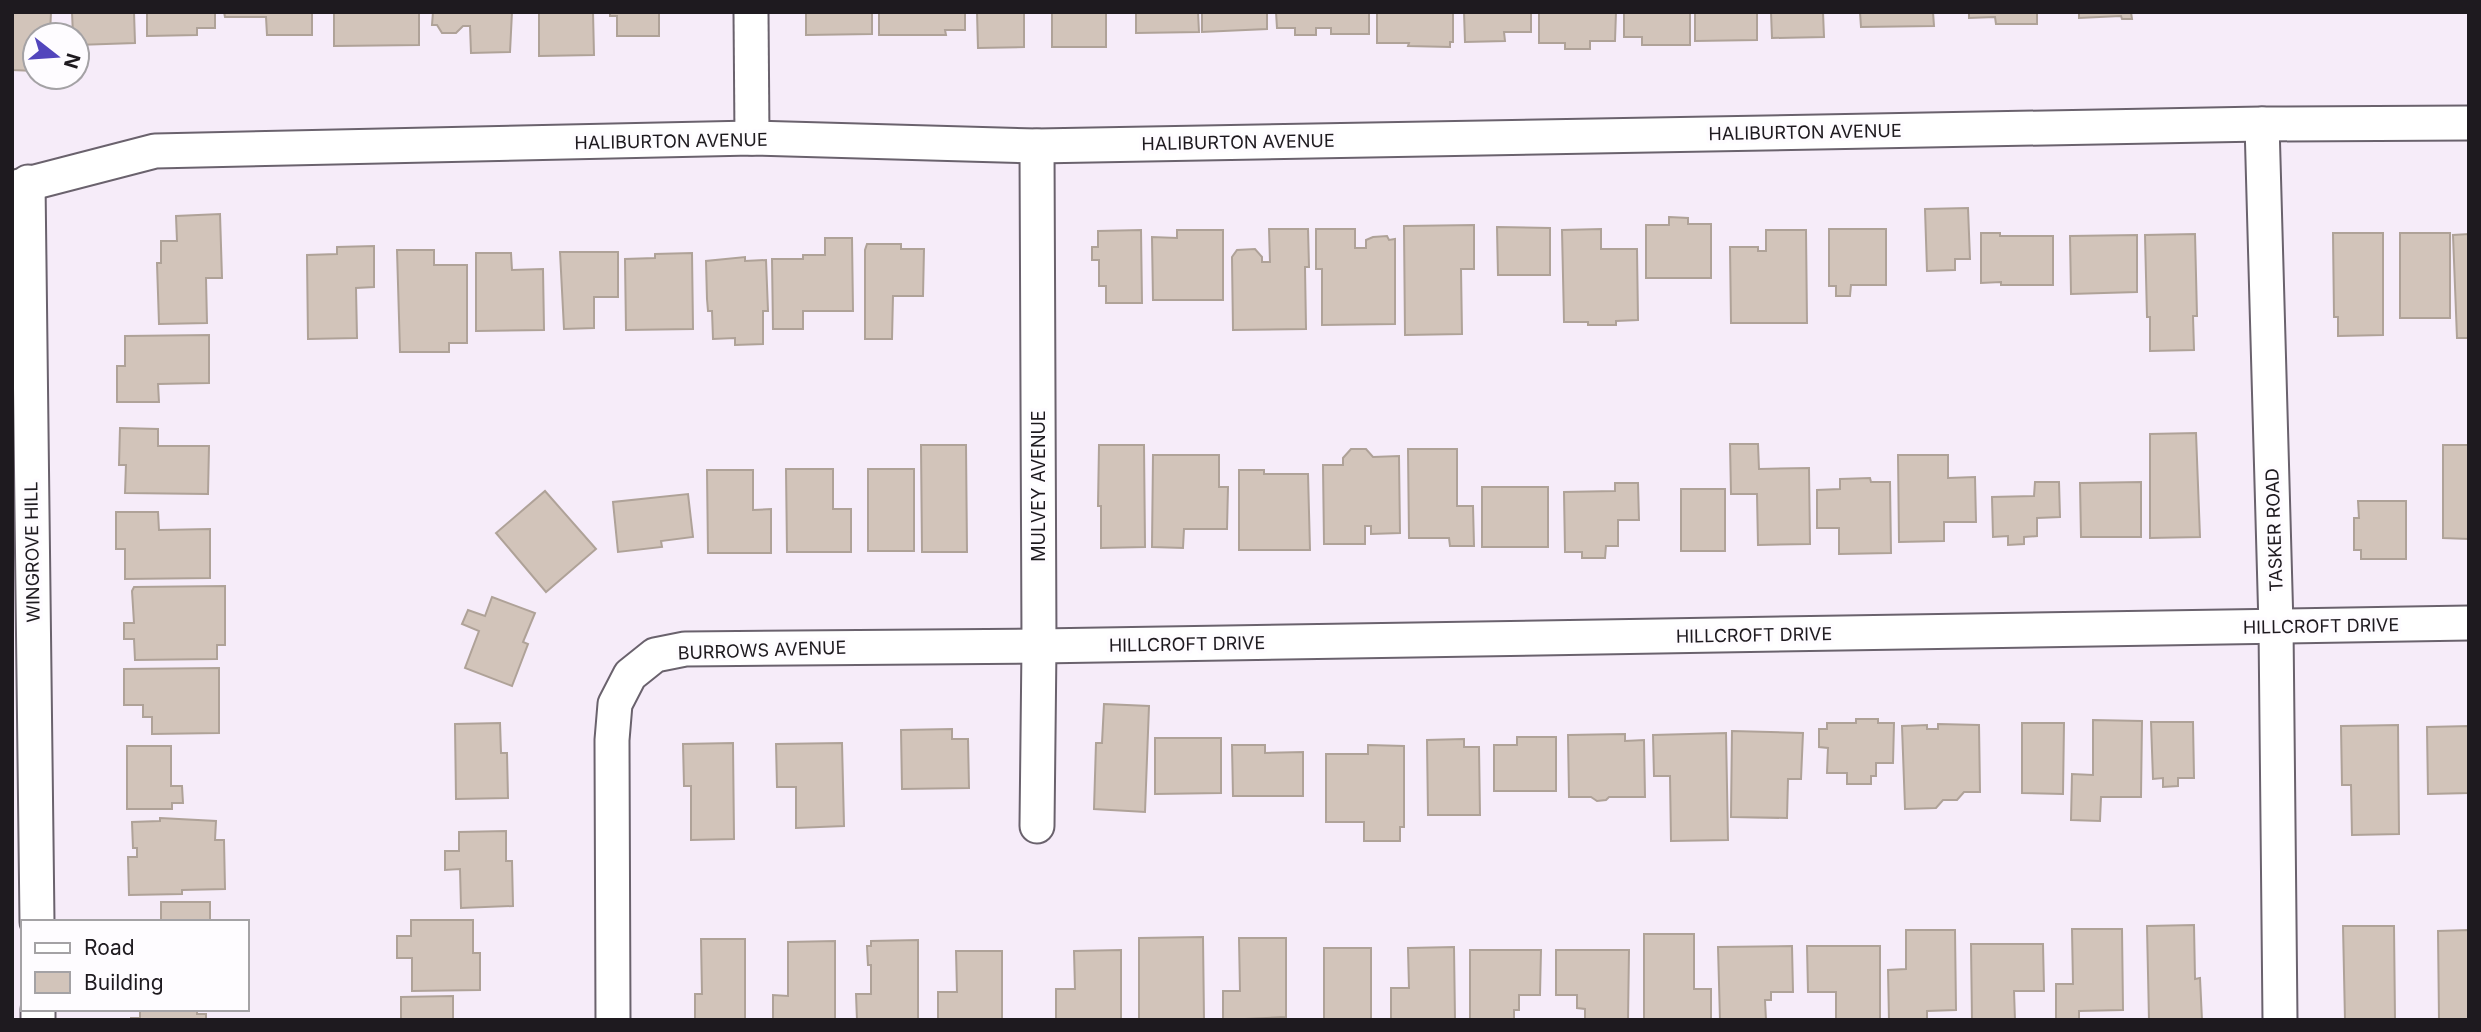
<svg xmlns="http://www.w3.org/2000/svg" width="2481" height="1032" viewBox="0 0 2481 1032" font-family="Inter,sans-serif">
<rect width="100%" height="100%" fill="#f6ecf9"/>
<!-- building -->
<g fill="#d2c4ba" stroke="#afa298" stroke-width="2">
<path d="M12 12H51L50 35H35V71L12 70Z"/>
<path d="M72 12H134L135 43 77 45V35H73Z"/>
<path d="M147 12H215V28H197V35L147 36Z"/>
<path d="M224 12H312V35H267L266 17H225Z"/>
<path d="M334 12H419V45L334 46Z"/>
<path d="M433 12H512L510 52 471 53 470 26H463L456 33H442L437 25H432Z"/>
<path d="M539 12H593L594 55 539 56Z"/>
<path d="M610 12H659V36H617V16H610Z"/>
<path d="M806 12H872V34L806 35Z"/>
<path d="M879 12H965V30H945L946 35H879Z"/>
<path d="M977 12H1024V47L978 48Z"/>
<rect x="1052" y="12" width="54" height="35"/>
<path d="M1136 12H1198L1199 32 1136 33Z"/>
<path d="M1202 12H1267V29L1202 32Z"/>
<path d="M1276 12H1369V34H1331V28H1316V35H1295V28H1277Z"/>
<path d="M1377 12H1453V42H1450V47L1408 46 1409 43H1377Z"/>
<path d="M1464 12H1531V32H1504L1505 41 1465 42Z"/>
<path d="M1539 12H1616L1615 41H1590V49H1565V43H1539Z"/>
<path d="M1624 12H1690V45H1642V37H1624Z"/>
<path d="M1695 12H1757V40L1695 41Z"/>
<path d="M1771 12H1823L1824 37 1772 38Z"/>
<path d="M1860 12H1933L1934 26 1861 27Z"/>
<path d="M1969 12H2037V24H1996L1995 17 1969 18Z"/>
<path d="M2079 12H2131L2132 19H2122L2121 16 2079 18Z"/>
<path d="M1968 208 1970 259H1955V270L1927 271 1925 209Z"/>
<path d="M220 214 222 278H206L207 323 159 324 157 263H161V241H177L176 216Z"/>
<path d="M1669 217 1688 218V224H1711V278H1646V225H1669Z"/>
<path d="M1474 225V269H1461L1462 334 1405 335 1404 226Z"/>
<path d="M1497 227 1550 228V275H1498Z"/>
<path d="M1269 229H1308L1309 267H1305L1306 329 1233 330 1232 257 1237 250 1255 249 1262 257V262H1270Z"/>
<path d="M1316 229H1355V248H1366V240L1373 237 1387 236 1389 240 1395 239V324L1322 325V269H1316Z"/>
<path d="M1601 229V249H1637L1638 320 1616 321V325H1588V322H1564L1562 230Z"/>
<path d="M1829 229H1886V285H1851L1850 296H1836V286H1829Z"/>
<path d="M1141 230 1142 303H1106V286H1099V260H1092V247H1098V231Z"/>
<path d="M1177 230H1223V300H1153L1152 237 1177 238Z"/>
<path d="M1766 230H1806L1807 323H1731L1730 247H1758V251H1766Z"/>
<path d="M1981 233H2000V236H2053V285H2001V282L1981 283Z"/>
<path d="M2333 233H2383V335L2338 336V317H2334Z"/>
<rect x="2400" y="233" width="50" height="85"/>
<path d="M2195 234 2197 316H2193L2194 350 2150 351V317H2147L2145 235Z"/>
<path d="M2469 234V338H2457L2453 235Z"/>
<path d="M2137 235V292L2071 294 2070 236Z"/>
<path d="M825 238H852L853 311H803V329H773L772 259H803V255H825Z"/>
<path d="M867 244H901V249H924L923 296H893L892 339H865V250Z"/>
<path d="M374 246V287L356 288 357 338 308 339 307 255 337 254V247Z"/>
<path d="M397 250H434V265H467V343H449V352H400Z"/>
<path d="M560 252H618V297H594V328L564 329Z"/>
<path d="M476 253H511L512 270 543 269 544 330 476 331Z"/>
<path d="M692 253 693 329 626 330 625 259 655 258V254Z"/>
<path d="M745 257V261L766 260 768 311H763V344L735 345V338L713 339 712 311H708L707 299 706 261Z"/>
<path d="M209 335V383L158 384 159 402H117V366H125V336Z"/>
<path d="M120 428 158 429V446H209L208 494 125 493 126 465H119Z"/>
<path d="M2196 433 2200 537 2150 538V434Z"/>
<path d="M1730 444H1758L1759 469 1809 468 1810 544 1758 545 1757 494H1731Z"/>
<path d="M921 445H966L967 552H922Z"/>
<path d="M1099 445H1144L1145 547 1101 548V506H1098Z"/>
<path d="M2443 445H2469V539L2443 538Z"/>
<path d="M1351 449H1366L1373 457 1399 456 1400 533 1371 534V526H1365V544H1324L1323 465H1343V458Z"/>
<path d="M1408 449H1457V506H1473L1474 546H1450L1449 538H1409Z"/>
<path d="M1153 455H1219V487H1228L1227 529H1184L1183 548 1152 547Z"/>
<path d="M1898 455H1948V478L1975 477 1976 522H1944V541L1899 542Z"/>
<path d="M786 469H833V509H851V552H787Z"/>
<rect x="868" y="469" width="46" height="82"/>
<path d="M707 470H753V510L771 509V553H708Z"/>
<path d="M1239 470H1264V474H1308L1310 550H1239Z"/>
<path d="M1870 478 1871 482H1890L1891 553 1839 554V528H1817V490L1840 489V479Z"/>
<path d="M2035 482H2059L2060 517 2037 518V536L2024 537V544L2008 545V536L1993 537 1992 497 2034 496Z"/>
<path d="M2141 482V537H2081L2080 483Z"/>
<path d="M1615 483H1638L1639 520H1618V546H1606L1605 558H1582V552H1565L1564 492 1615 491Z"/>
<rect x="1482" y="487" width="66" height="60"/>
<rect x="1681" y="489" width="44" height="62"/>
<path d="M545 491 596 549 546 592 496 533Z"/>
<path d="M688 494 693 537 661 541 662 547 618 552 613 502Z"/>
<path d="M2358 501H2406V559H2361V550H2354V518H2359Z"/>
<path d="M116 512H158L159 530 210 529V578L125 579V549H116Z"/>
<path d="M225 586V645H217V659L135 660 134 639H124V623H134L132 591 134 587Z"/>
<path d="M492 597 535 613 523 642 528 644 512 686 465 668 479 631 462 624 468 610 485 616Z"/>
<path d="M219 668V733L152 734V717H143V705H124V669Z"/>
<path d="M1104 704 1149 706 1145 812 1094 809 1096 743H1102Z"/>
<path d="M1856 719H1878V723H1894L1893 763H1876V776H1871V784H1847V773H1827L1828 748 1819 747V729H1827V723H1856Z"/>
<path d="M2093 720 2142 721 2141 797H2101L2100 821 2071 820 2072 774 2093 775Z"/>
<path d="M2151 722H2193L2194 778H2178V786L2163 787V778L2153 779Z"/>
<path d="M500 723 501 753H507L508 798 456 799 455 724Z"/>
<path d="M2022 723H2064L2063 794 2022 793Z"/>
<path d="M1938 724 1979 725 1980 792H1964L1957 800H1943L1936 808 1905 809 1902 726 1927 725V729H1938Z"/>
<path d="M2398 725 2399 834 2352 835 2351 785H2342L2341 726Z"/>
<path d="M2469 726V793L2428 794 2427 727Z"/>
<path d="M952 729V739H968L969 788 902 789 901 730Z"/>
<path d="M1732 731 1803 733 1801 779H1788L1787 818 1731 817Z"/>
<path d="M1726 733 1728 840 1671 841 1670 776H1654L1653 735Z"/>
<path d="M1625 734V741L1644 740 1645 797H1609L1606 800 1597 801 1591 797H1569L1568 735Z"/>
<path d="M1517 737H1556V791H1494V745H1517Z"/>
<path d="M1155 738H1221V793L1155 794Z"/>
<path d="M1464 739V747H1479L1480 815H1428L1427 740Z"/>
<path d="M733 743 734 839 691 840V786H684L683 744Z"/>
<path d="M842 743 844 826 796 828V787H777L776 744Z"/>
<path d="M1232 745H1265V753L1303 752V796H1233Z"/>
<path d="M1368 745 1404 746V827H1400V841H1364V822H1326V754H1368Z"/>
<path d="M127 746H171V786H182L183 803H172V809H127Z"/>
<path d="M160 818 216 821 215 840H224L225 889 182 890V894L129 895 128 857H137V848H133L132 822 160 821Z"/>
<path d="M506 831V861H512L513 906 461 908 460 869 445 870V851H459V832Z"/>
<rect x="161" y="902" width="49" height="20"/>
<path d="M411 920H473V953H480V990L412 991V958H397V936H411Z"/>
<path d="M2194 925 2195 979 2200 978 2202 1020H2149L2147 926Z"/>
<path d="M2343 926H2394L2395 1020H2345Z"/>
<path d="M2072 929H2122L2123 1010 2079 1011V1020H2056V984H2073Z"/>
<path d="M1906 930H1955L1956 1010 1927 1011V1020H1889L1888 970 1906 969Z"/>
<path d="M2469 930V1020H2439L2438 931Z"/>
<path d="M1644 934H1694V989H1711V1020H1644Z"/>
<path d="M1203 937 1204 1020H1139V938Z"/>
<path d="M1239 938H1286V1017L1223 1020V991H1240Z"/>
<path d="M701 939H745V1020H695V994H702Z"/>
<path d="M918 940V1019L857 1020 856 994H871V965H868L867 946H871V941Z"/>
<path d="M835 941V1019L773 1020V995L788 996V942Z"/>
<path d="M1971 944H2043L2044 991H2014L2015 1020H1972Z"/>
<path d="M1792 946 1793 992H1771V1000H1765L1766 1020H1720L1718 947Z"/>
<path d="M1807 946H1880V1020H1836V992H1808Z"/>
<path d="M1454 947 1455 1020H1391V988H1409L1408 948Z"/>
<rect x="1324" y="948" width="47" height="72"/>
<path d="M1121 950V1020H1056V989H1075L1074 951Z"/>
<path d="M1470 950H1541L1540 995H1519V1010H1514V1020H1470Z"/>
<path d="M1556 950H1629L1628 1020H1585V1009L1577 1008V995H1556Z"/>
<path d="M956 951H1002V1020H938V992H957Z"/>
<path d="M453 996V1020H401V997Z"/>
<path d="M140 1009H197V1014H206V1020H131V1018H140Z"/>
</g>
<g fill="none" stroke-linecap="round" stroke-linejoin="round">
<defs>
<g id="minor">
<path d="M751 12 752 138"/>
<path d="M2262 124 2276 626 2280 1020"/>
<path d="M28 182 37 922"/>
<path d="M12 188 155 151 752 138 1037 146 2262 124 2469 123"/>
<path d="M1037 826 1039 646 1037 146"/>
<path d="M38 1009V1020"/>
<path d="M613 1020 612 740 615 704 630 675 655 655 685 649 1039 646 2469 623"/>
</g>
</defs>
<!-- minor casing -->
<use href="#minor" stroke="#6a626d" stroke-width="37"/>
<!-- minor -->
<use href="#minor" stroke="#fff" stroke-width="33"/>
</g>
<g text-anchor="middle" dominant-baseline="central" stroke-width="7" stroke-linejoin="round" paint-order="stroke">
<!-- street labels -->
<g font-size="18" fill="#1e1a1f" stroke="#fefcff">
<text transform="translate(1805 132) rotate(-1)">HALIBURTON AVENUE</text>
<text transform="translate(671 141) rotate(-1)">HALIBURTON AVENUE</text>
<text transform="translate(1238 142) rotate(-1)">HALIBURTON AVENUE</text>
<text transform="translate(1038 486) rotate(-90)">MULVEY AVENUE</text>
<text transform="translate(2274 530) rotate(-92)">TASKER ROAD</text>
<text transform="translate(32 552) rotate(-91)">WINGROVE HILL</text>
<text transform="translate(2321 626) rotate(-1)">HILLCROFT DRIVE</text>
<text transform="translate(1754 635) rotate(-1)">HILLCROFT DRIVE</text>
<text transform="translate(1187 644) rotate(-1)">HILLCROFT DRIVE</text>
<text transform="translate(762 650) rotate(-2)">BURROWS AVENUE</text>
</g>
</g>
<!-- border -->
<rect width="2481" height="1032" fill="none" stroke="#1e1a1f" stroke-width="28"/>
<!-- legend -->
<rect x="21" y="920" width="228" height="91" fill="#fefcff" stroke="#a4a2a5" stroke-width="2"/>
<rect x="35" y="943" width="35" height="10" fill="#ffffff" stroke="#a4a2a5" stroke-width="2"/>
<text x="84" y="955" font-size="21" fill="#1e1a1f">Road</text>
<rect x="35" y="972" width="35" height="21" fill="#d2c4ba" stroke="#a4a2a5" stroke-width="2"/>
<text x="84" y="990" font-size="21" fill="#1e1a1f">Building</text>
<!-- north arrow -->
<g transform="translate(56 56) rotate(107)"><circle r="33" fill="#fefcff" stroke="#a4a2a5" stroke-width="2"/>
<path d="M0-5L12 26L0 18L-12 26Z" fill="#5245bc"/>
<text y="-10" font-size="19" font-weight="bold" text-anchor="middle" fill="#1e1a1f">N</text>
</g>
</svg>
